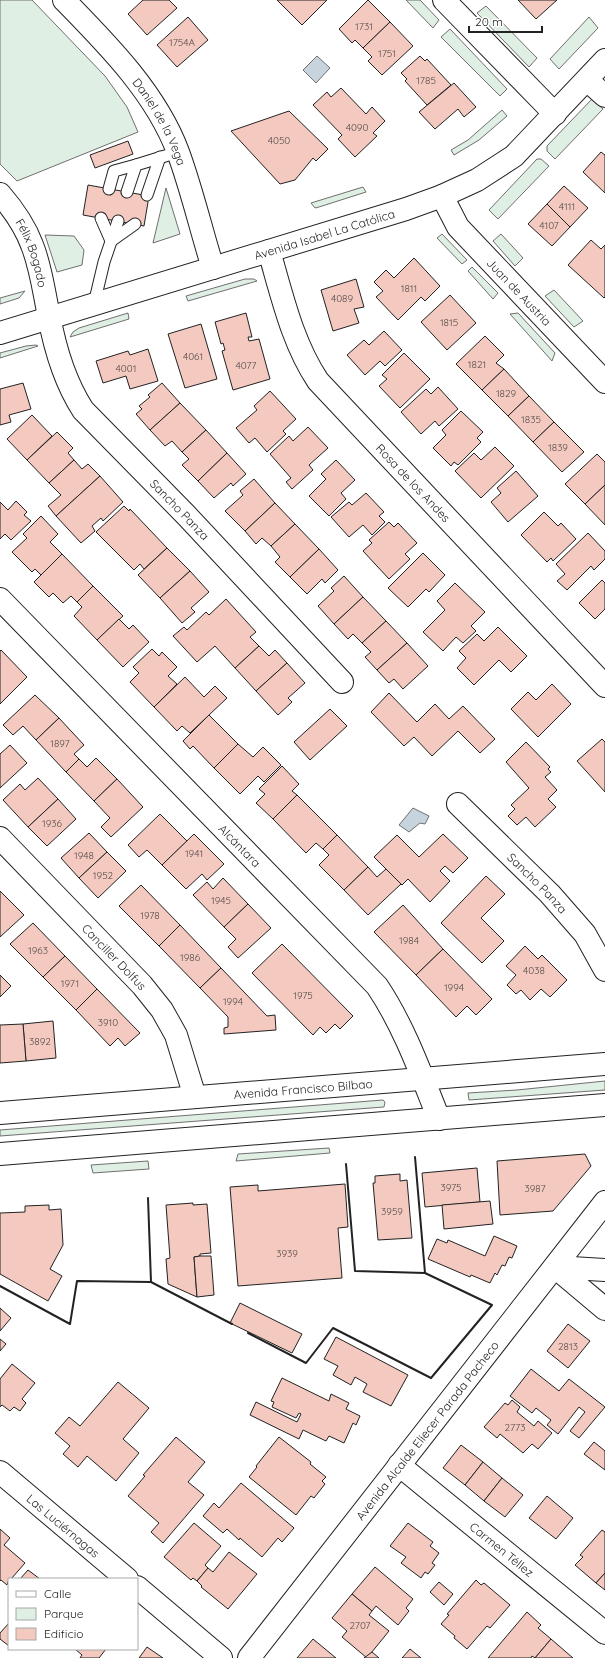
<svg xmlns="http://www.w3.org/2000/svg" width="605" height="1658" viewBox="0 0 605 1658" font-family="Quicksand,sans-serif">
<rect width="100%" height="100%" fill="#fff"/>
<!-- green -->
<g fill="#e0efe3" stroke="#6f6f6f">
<path d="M0 0H32L105 76 127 107 138 132 17 181 0 164Z"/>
<path d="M406 0H420L439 20 433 28Z"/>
<path d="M486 6 537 58 529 67 477 13Z"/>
<path d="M589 17 598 28 559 69 550 59Z"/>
<path d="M450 29 507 89 500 96 441 37Z"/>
<path d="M592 99 603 109 555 159 547 151V146Z"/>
<path d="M502 110 507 116 479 140 454 155 451 150 468 140Z"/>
<path d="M537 159H541L549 166 498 219 489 210Z"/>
<path d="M363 187 366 192 319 207 315 208 311 203Z"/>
<path d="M166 188 180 234 153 243Z"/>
<path d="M442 234 467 260 462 264 437 238Z"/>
<path d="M501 234 523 258 515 266 493 241Z"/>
<path d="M45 235 74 236 84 250 82 265 57 272Z"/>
<path d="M472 267 498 293 493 299 468 271Z"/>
<path d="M245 279H254L257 281 188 301 186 296Z"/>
<path d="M554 290 583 321 574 327 545 296Z"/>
<path d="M25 291 19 298 0 304V298Z"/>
<path d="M128 313 129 319 70 337 73 332 79 328Z"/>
<path d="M518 313 555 353 552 361 510 314Z"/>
<path d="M36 345 38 346 0 358V353L26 346Z"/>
<path d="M605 1081V1090L469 1100 468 1093 517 1090Z"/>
<path d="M383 1100 385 1102 384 1107 0 1136V1130Z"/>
<path d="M329 1148 330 1153 236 1161 238 1154Z"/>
<path d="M148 1161 149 1169 93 1173 91 1165Z"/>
</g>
<!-- water -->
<g fill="#c7d3dd" stroke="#6f6f6f">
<path d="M317 56 330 68 316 83 303 70Z"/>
<path d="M413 808 429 816 425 824 420 823 409 832 399 825Z"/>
</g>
<!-- building -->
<g fill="#f3c9c0" stroke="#222">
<path d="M143 0H169L177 8 147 35 128 14Z"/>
<path d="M277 0H327L302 25Z"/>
<path d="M368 0 390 22 363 48 355 40 352 43 339 29Z"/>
<path d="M518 0H557L536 19Z"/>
<path d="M188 17 208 40 177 67 157 45Z"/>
<path d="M390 22 413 46 382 75 368 61 372 57 363 48Z"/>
<path d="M420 56 425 61 427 59 451 85 427 105 405 81 407 79 401 73Z"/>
<path d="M454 83 476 107 464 117 458 109 435 129 419 112Z"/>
<path d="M341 88 366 114 372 107 385 121 373 133 377 136 355 157 338 139 342 135 313 105 327 92 331 97Z"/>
<path d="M289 111 328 149 316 161 313 158 295 180 280 184 231 131Z"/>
<path d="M128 141 133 154 95 168 90 155Z"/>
<path d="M601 152 605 155V193L583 172Z"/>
<path d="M88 185 149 196 144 226 83 215Z"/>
<path d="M564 186 588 208 570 227 547 204Z"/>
<path d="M547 204 570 227 552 246 528 224Z"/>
<path d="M591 240 601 249 605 245V297L604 298 568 265Z"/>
<path d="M414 258 440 286 425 301 421 297 398 320 376 297 383 291 374 282 386 270 394 278Z"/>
<path d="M356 279 364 307 354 309 359 323 333 331 321 290Z"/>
<path d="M450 295 476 323 447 350 421 322Z"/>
<path d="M246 313 252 337H248L249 341 259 339 270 379 233 390 222 351 225 350 223 343 221 344 215 322Z"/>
<path d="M201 324 217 379 185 388 168 334Z"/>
<path d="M384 331 402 350 385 366 380 361 365 375 347 355 364 340 369 345Z"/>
<path d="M485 336 504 355 496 363 504 369 482 390 456 364Z"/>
<path d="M148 349 158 381 130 389 126 376 103 383 96 361 128 351 130 355Z"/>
<path d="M404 353 430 379 400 408 379 386 387 379 382 375Z"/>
<path d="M504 369 529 396 508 416 482 390Z"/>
<path d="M23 383 31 409 9 415 11 422 0 425V389Z"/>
<path d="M162 383 180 403 150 430 136 414 142 409 139 406 150 397 148 395Z"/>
<path d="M438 387 458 409 439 426 435 421 421 434 401 412 426 389 431 394Z"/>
<path d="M270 391 296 419 283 431 286 434 267 452 255 438 249 443 236 428 257 410 254 406Z"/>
<path d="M529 396 554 422 533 442 508 416Z"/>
<path d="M180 403 206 430 182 452 172 441 165 446 150 430Z"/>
<path d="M461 411 483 432 477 438 481 442 458 465 454 462 451 466 433 448 446 435 442 430Z"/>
<path d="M32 415 52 436 27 460 7 439Z"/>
<path d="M554 422 584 452 562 472 533 442Z"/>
<path d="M308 427 328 448 309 465 313 470 292 489 286 482 291 478 270 454 289 436 293 441Z"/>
<path d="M206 430 227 453 198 481 182 465 189 459 182 452Z"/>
<path d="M57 432 73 448 68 453 74 460 49 483 27 460Z"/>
<path d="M495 447 514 466 481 498 455 471 474 453 481 460Z"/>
<path d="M227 453 246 474 233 486 231 483 214 498 198 481Z"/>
<path d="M597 454 605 462V485L585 504 565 484Z"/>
<path d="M74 460 82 469 88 464 100 476 56 516 48 506 61 495 49 483Z"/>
<path d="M336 460 355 480 341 493 346 499 329 516 309 496 326 479 321 474Z"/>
<path d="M516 471 538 496 508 522 491 502 501 493 497 488Z"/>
<path d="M100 476 123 502 103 521 101 518 92 526 95 531 81 543 56 516Z"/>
<path d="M254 479 275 503 245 531 225 511 243 495 240 491Z"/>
<path d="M605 485V525L585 504Z"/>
<path d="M366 493 384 512 379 516 385 522 372 535 363 525 349 537 331 517 349 502 352 505Z"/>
<path d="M16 501 27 512 24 515 31 521 11 540 5 534 0 539V502L8 510Z"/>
<path d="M275 503 295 524 271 546 262 538 256 544 245 531Z"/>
<path d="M124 506 129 511 130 509 167 548 144 569 140 564 134 570 96 532Z"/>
<path d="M544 512 558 526 561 523 576 539 553 561 551 558 547 562 521 535Z"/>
<path d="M41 516 58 534 50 542 62 554 41 575 35 569 32 572 12 552 27 538 23 534Z"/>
<path d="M389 522 394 527 398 523 417 543 405 554 410 559 389 579 363 551 372 543 369 540Z"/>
<path d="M295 524 319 549 290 577 275 562 280 557 271 546Z"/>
<path d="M588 533 605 551V559L594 570 591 566 567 590 557 581 565 574 556 564Z"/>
<path d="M167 548 190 571 160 598 138 575Z"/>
<path d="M319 549 338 570 325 583 322 579 307 594 290 577Z"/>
<path d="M423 553 445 575 429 592 426 589 408 607 388 588Z"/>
<path d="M62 554 93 586 77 602 71 596 63 603 53 593 49 597 34 582Z"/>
<path d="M190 571 209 592 191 608 195 612 182 623 160 598Z"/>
<path d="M344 576 363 597 334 624 318 606 334 591 331 588Z"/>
<path d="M602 580 605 583V609L595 619 579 603Z"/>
<path d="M455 583 485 612 471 626 476 631 463 643 456 637 443 651 423 632 445 610 437 601Z"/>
<path d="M93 586 123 616 97 640 74 616 82 607 77 602Z"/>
<path d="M363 597 386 621 362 643 353 634 348 639 334 624Z"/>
<path d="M226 599 256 632 250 637 259 646 235 668 215 646 197 662 173 636 184 627 187 630 206 612 209 615Z"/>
<path d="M119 619 129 629 133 625 149 642 123 667 97 640Z"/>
<path d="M386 621 407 643 377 670 365 657 371 652 362 643Z"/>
<path d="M498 627 527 656 511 672 499 660 474 685 457 668 466 658 459 651 477 634 484 641Z"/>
<path d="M407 643 428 666 403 689 394 679 389 683 377 670Z"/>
<path d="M259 646 269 656 275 650 287 663 256 691 235 668Z"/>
<path d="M152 649 159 656 162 652 177 667 168 676 177 684 154 707 130 682 139 673 133 667Z"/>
<path d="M1 650 27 677 0 704V651Z"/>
<path d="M287 663 305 683 288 698 292 702 278 715 256 691Z"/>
<path d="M185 677 204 697 215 686 227 698 190 733 182 726 177 731 154 707Z"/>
<path d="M552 684 571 704 538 737 511 709 528 692 536 700Z"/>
<path d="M389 693 417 722 435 704 449 719 463 706 495 739 480 753 458 731 432 756 414 737 404 746 371 712Z"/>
<path d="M35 695 59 718 36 740 23 726 13 735 3 725Z"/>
<path d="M330 709 347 726 310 760 294 742Z"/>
<path d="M209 715 238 744 214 768 193 746 190 749 183 741Z"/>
<path d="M59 718 84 745 74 754 79 759 66 772 36 740Z"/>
<path d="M602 739 605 742V792L577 761Z"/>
<path d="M526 742 550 767 548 769 551 772 545 777 557 790 548 799 556 807 535 827 526 817 517 825 508 816 515 809 511 805 529 788 506 762Z"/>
<path d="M238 744 253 757 263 747 281 765 264 782 258 776 240 794 214 768Z"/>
<path d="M10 745 27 763 0 788V754Z"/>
<path d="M96 758 117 779 94 801 66 772 79 759 87 767Z"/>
<path d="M282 766 299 784 292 791 297 795 273 819 256 803 265 794 259 789Z"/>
<path d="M38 778 58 799 28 827 3 800 20 784 25 790Z"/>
<path d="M117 779 143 807 111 837 101 827 110 818 94 801Z"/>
<path d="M297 795 337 835 323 849 316 843 306 853 273 819Z"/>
<path d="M58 799 76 819 47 846 28 827Z"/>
<path d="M160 814 187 841 162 865 147 850 139 857 128 845Z"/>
<path d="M89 833 107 852 79 878 61 858Z"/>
<path d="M194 834 224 864 207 880 202 874 186 889 162 865Z"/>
<path d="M443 834 468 858 453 873 445 866 440 871 450 881 430 902 408 879 402 885 374 857 397 835 419 857Z"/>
<path d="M337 835 368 867 344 890 319 865 329 855 323 849Z"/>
<path d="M107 852 126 871 98 898 79 878Z"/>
<path d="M368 867 377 877 386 869 401 884 368 915 344 890Z"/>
<path d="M486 876 505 894 481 918 504 941 482 963 441 923Z"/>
<path d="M223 878 248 904 224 927 193 895 207 882 213 889Z"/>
<path d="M141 885 180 925 159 946 119 906Z"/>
<path d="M0 891 24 915 0 937Z"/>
<path d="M248 904 271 928 238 958 228 947 236 939 224 927Z"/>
<path d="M403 905 443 949 416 975 374 932Z"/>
<path d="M33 923 65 956 43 977 10 944Z"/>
<path d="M180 925 221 968 200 988 159 946Z"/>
<path d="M282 944 353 1016 340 1029 335 1024 326 1033 320 1027 313 1035 252 973Z"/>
<path d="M525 946 538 959 542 955 567 980 550 997 541 989 530 1000 521 990 516 994 507 985 516 975 506 966Z"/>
<path d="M443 949 492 999 476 1015 467 1006 456 1017 416 975Z"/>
<path d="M65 956 97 989 76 1010 43 977Z"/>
<path d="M221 968 267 1016 275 1015 276 1030 224 1034V1028L228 1027V1017L200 988Z"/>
<path d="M0 975 11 986 0 997Z"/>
<path d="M97 989 140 1033 125 1046 118 1038 110 1046 76 1010Z"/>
<path d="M53 1021 56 1058 26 1061 23 1024Z"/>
<path d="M23 1024 26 1061 0 1063V1025Z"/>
<path d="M585 1154 591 1166 553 1211 500 1215 497 1161Z"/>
<path d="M477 1168 480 1202 425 1207 422 1173Z"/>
<path d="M400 1174V1181L407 1180 412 1238 378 1240 373 1183H375V1176Z"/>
<path d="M345 1184 348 1227 338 1228 342 1278 238 1286 230 1187 258 1185V1191Z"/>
<path d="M490 1201 493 1224 444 1229 442 1205Z"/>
<path d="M193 1203V1205L207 1204 211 1253 200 1254V1256L194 1257 197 1297 168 1284 166 1259 170 1258 166 1205Z"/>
<path d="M49 1205V1210L61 1209 63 1245 50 1269 62 1276 48 1301 0 1274V1213L25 1212V1206Z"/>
<path d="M494 1236 517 1246 512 1258 509 1257 505 1266 502 1265 497 1275 495 1273 490 1283 471 1275 470 1277 428 1259 437 1239 447 1243 448 1240 485 1256Z"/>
<path d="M200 1256H211L214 1295 197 1297 194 1257Z"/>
<path d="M240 1303 302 1334 292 1353 230 1323Z"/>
<path d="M0 1308 11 1318 0 1331Z"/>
<path d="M568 1324 590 1341 568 1368 547 1351Z"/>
<path d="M336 1337 408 1375 391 1406 363 1392 367 1384 355 1377 351 1385 333 1375 338 1366 324 1359Z"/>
<path d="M0 1339 6 1344 0 1351Z"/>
<path d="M12 1364 35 1383 22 1399 26 1403 20 1411 14 1407 10 1411 2 1405 0 1407V1379Z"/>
<path d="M531 1369 559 1391 569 1379 605 1407 579 1438 570 1431 585 1412 579 1407 558 1434 547 1425 551 1420 536 1408 532 1413 510 1396Z"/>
<path d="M282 1378 329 1401 331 1394 349 1403 346 1409 360 1416 356 1425 353 1423 344 1443 329 1436 326 1441 303 1430 299 1439 250 1415 256 1402 297 1422 301 1414 299 1413 296 1418 272 1407 274 1402 271 1401Z"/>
<path d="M118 1382 149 1408 123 1439 139 1453 116 1481 87 1456 78 1467 63 1454 70 1446 55 1433 69 1417 80 1426Z"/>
<path d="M512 1400 520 1407 517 1412 534 1426 538 1421 552 1433 538 1449 532 1444 523 1453 500 1434 497 1438 484 1427 505 1403 508 1405Z"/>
<path d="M176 1437 205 1462 188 1482 204 1495 163 1543 151 1532 159 1523 128 1496 145 1476 143 1475Z"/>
<path d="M279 1437 311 1462 310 1464 326 1477 322 1481 325 1484 314 1498 311 1496 296 1515 249 1477 257 1467 256 1466Z"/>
<path d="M594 1442 605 1451V1470L584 1454Z"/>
<path d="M461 1445 483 1462 465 1485 443 1468Z"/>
<path d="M483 1462 502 1478 484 1501 465 1485Z"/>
<path d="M502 1478 523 1495 505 1517 484 1501Z"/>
<path d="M241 1483 294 1528 282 1542 278 1538 262 1557 240 1538 239 1540 227 1529 223 1533 203 1516 214 1503 219 1508Z"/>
<path d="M547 1496 573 1518 556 1539 529 1518Z"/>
<path d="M194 1523 221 1546 205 1565 208 1568 197 1581 193 1578 191 1580 164 1557Z"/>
<path d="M408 1523 433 1542 430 1546 439 1553 432 1563 435 1565 428 1574 425 1572 421 1578 401 1563 406 1557 390 1546Z"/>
<path d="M0 1529 10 1538 4 1545 25 1563 11 1579H9L7 1585 1 1580 0 1581Z"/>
<path d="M602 1530 605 1532V1573L596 1583 575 1565 583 1557 580 1555Z"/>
<path d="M229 1552 257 1574 228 1609 201 1587 202 1586 197 1581 208 1568 213 1572Z"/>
<path d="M375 1567 413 1599 406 1608 409 1611 398 1625 376 1606 372 1611 352 1594Z"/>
<path d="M28 1570 40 1579H20Z"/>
<path d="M605 1573V1590L596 1583Z"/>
<path d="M476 1580 481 1585 484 1583 510 1605 490 1628 487 1626 467 1649 454 1638 455 1636 441 1624 449 1615 447 1614Z"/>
<path d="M439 1582 453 1594 444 1605 430 1592Z"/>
<path d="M352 1594 372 1611 369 1615 389 1631 367 1658 342 1637 347 1631 332 1618Z"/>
<path d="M527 1612 541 1625 538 1628 551 1639 535 1658 532 1656 531 1658H488Z"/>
<path d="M9 1623V1646L0 1639V1633Z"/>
<path d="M313 1639 336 1658H297Z"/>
<path d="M551 1639 573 1658H535Z"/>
<path d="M147 1647 163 1658H139Z"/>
<path d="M75 1649H106L99 1658H80L82 1655Z"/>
<path d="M410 1649 421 1658H402Z"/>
<path d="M372 1652 379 1658H364Z"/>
</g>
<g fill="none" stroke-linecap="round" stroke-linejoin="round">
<defs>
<g id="lane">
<path d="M109 189 114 171 136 165"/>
<path d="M127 192 136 165 178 152"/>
<path d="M147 195 160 157"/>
<path d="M101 218 111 241"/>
<path d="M111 241 135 224"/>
<path d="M94 304 104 262 118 221"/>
</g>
<g id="street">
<path id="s1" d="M64 0C107 44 156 93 178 152 192 190 201 230 213 268"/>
<path d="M444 0 555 114"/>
<path d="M587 80 605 96"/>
<path id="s2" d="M0 194C13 209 25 226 32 245 41 267 44 293 49 316 55 349 65 382 83 410L187 516 342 682"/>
<path id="s3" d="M269 251C282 295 292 342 318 381L605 686"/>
<path id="s4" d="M458 804 550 894 585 934 605 970"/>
<path id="s5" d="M0 838 142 985 162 1010 176 1035 195 1097"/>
<path d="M555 1267 605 1309"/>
<path d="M555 1267 605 1270"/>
<path id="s6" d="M399 1465 605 1633"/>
<path id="s7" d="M0 1472 127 1579"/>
<path d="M137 1587 221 1658"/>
</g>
<g id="secondary">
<path id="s8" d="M442 196 458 227 605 382"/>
<path id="s9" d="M0 333 406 209 442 196 477 180 514 156 605 60"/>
<path id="s10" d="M0 599 377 986C404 1026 421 1074 439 1119"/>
<path id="s11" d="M249 1658 605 1202"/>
</g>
<g id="primary">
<path id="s12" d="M0 1113 605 1064"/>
<path d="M0 1154 605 1105"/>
</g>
</defs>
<!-- lane casing -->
<use href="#lane" stroke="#222" stroke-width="13"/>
<!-- street casing -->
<use href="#street" stroke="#222" stroke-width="24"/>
<!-- secondary casing -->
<use href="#secondary" stroke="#222" stroke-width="24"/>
<!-- primary casing -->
<use href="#primary" stroke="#222" stroke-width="24"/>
<!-- lane -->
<use href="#lane" stroke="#fff" stroke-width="11"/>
<!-- street -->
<use href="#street" stroke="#fff" stroke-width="22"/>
<!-- secondary -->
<use href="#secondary" stroke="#fff" stroke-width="22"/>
<!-- primary -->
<use href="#primary" stroke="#fff" stroke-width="22"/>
<!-- wall -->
<g stroke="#222" stroke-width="2">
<path d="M415 1157 425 1273"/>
<path d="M151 1282 232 1324"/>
<path d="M0 1286 70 1324 77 1281 151 1282 148 1198"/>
<path d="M248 1333 306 1363 333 1328 431 1378 492 1305 425 1273 355 1271 346 1164"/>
</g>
</g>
<g text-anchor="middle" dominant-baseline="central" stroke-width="3" stroke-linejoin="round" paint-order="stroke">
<!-- number labels -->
<g font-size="10" fill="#564c4a">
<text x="364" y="26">1731</text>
<text x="182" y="42">1754A</text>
<text x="387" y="53">1751</text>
<text x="426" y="80">1785</text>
<text x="357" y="127">4090</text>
<text x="279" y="140">4050</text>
<text x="567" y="206">4111</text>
<text x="549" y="225">4107</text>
<text x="409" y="288">1811</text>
<text x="342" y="298">4089</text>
<text x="449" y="322">1815</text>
<text x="193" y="356">4061</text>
<text x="477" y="364">1821</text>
<text x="246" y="365">4077</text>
<text x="126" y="368">4001</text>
<text x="506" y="393">1829</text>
<text x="531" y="419">1835</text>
<text x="558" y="447">1839</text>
<text x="60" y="743">1897</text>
<text x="52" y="823">1936</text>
<text x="194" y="853">1941</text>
<text x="84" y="855">1948</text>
<text x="103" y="875">1952</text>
<text x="221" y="900">1945</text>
<text x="150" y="915">1978</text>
<text x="409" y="940">1984</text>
<text x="38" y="950">1963</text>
<text x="190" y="957">1986</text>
<text x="534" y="970">4038</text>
<text x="70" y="983">1971</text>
<text x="454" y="987">1994</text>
<text x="303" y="995">1975</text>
<text x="233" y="1001">1994</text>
<text x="108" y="1022">3910</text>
<text x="40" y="1041">3892</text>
<text x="451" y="1187">3975</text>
<text x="535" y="1188">3987</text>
<text x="392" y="1211">3959</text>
<text x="287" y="1253">3939</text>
<text x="568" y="1346">2813</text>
<text x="515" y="1427">2773</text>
<text x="360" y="1625">2707</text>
</g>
<!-- street labels -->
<g font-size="12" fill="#222" stroke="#fff">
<text stroke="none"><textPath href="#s1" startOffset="156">Daniel de la Vega</textPath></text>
<text stroke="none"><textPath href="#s9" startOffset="339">Avenida Isabel La Católica</textPath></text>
<text stroke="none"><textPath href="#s2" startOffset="68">Félix Bogado</textPath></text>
<text stroke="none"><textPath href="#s8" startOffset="124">Juan de Austria</textPath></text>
<text stroke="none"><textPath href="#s3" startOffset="279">Rosa de los Andes</textPath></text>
<text stroke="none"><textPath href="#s2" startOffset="373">Sancho Panza</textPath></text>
<text stroke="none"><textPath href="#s10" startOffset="344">Alcántara</textPath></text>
<text stroke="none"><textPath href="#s4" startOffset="112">Sancho Panza</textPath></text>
<text stroke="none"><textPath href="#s5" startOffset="165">Canciller Dolfus</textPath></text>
<text stroke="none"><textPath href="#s12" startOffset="304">Avenida Francisco Bilbao</textPath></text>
<text stroke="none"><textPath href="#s11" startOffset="289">Avenida Alcalde Eliecer Parada Pacheco</textPath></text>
<text stroke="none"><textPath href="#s7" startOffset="83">Las Luciérnagas</textPath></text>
<text stroke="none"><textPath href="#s6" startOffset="133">Carmen Téllez</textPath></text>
</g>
</g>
<!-- legend -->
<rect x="8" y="1578" width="130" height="72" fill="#ffffff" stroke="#a7a7a7"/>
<rect x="16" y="1591" width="20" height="6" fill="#ffffff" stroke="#a7a7a7"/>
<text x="44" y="1598" font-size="12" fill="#222222">Calle</text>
<rect x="16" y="1608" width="20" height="12" fill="#e0efe3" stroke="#a7a7a7"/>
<text x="44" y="1618" font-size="12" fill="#222222">Parque</text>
<rect x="16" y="1628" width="20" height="12" fill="#f3c9c0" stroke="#a7a7a7"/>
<text x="44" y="1638" font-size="12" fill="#222222">Edificio</text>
<!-- scale -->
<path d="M469 26v6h73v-6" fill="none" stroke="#222222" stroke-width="2"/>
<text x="475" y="26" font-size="12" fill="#222222" stroke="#ffffff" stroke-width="3" paint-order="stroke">20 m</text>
</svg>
